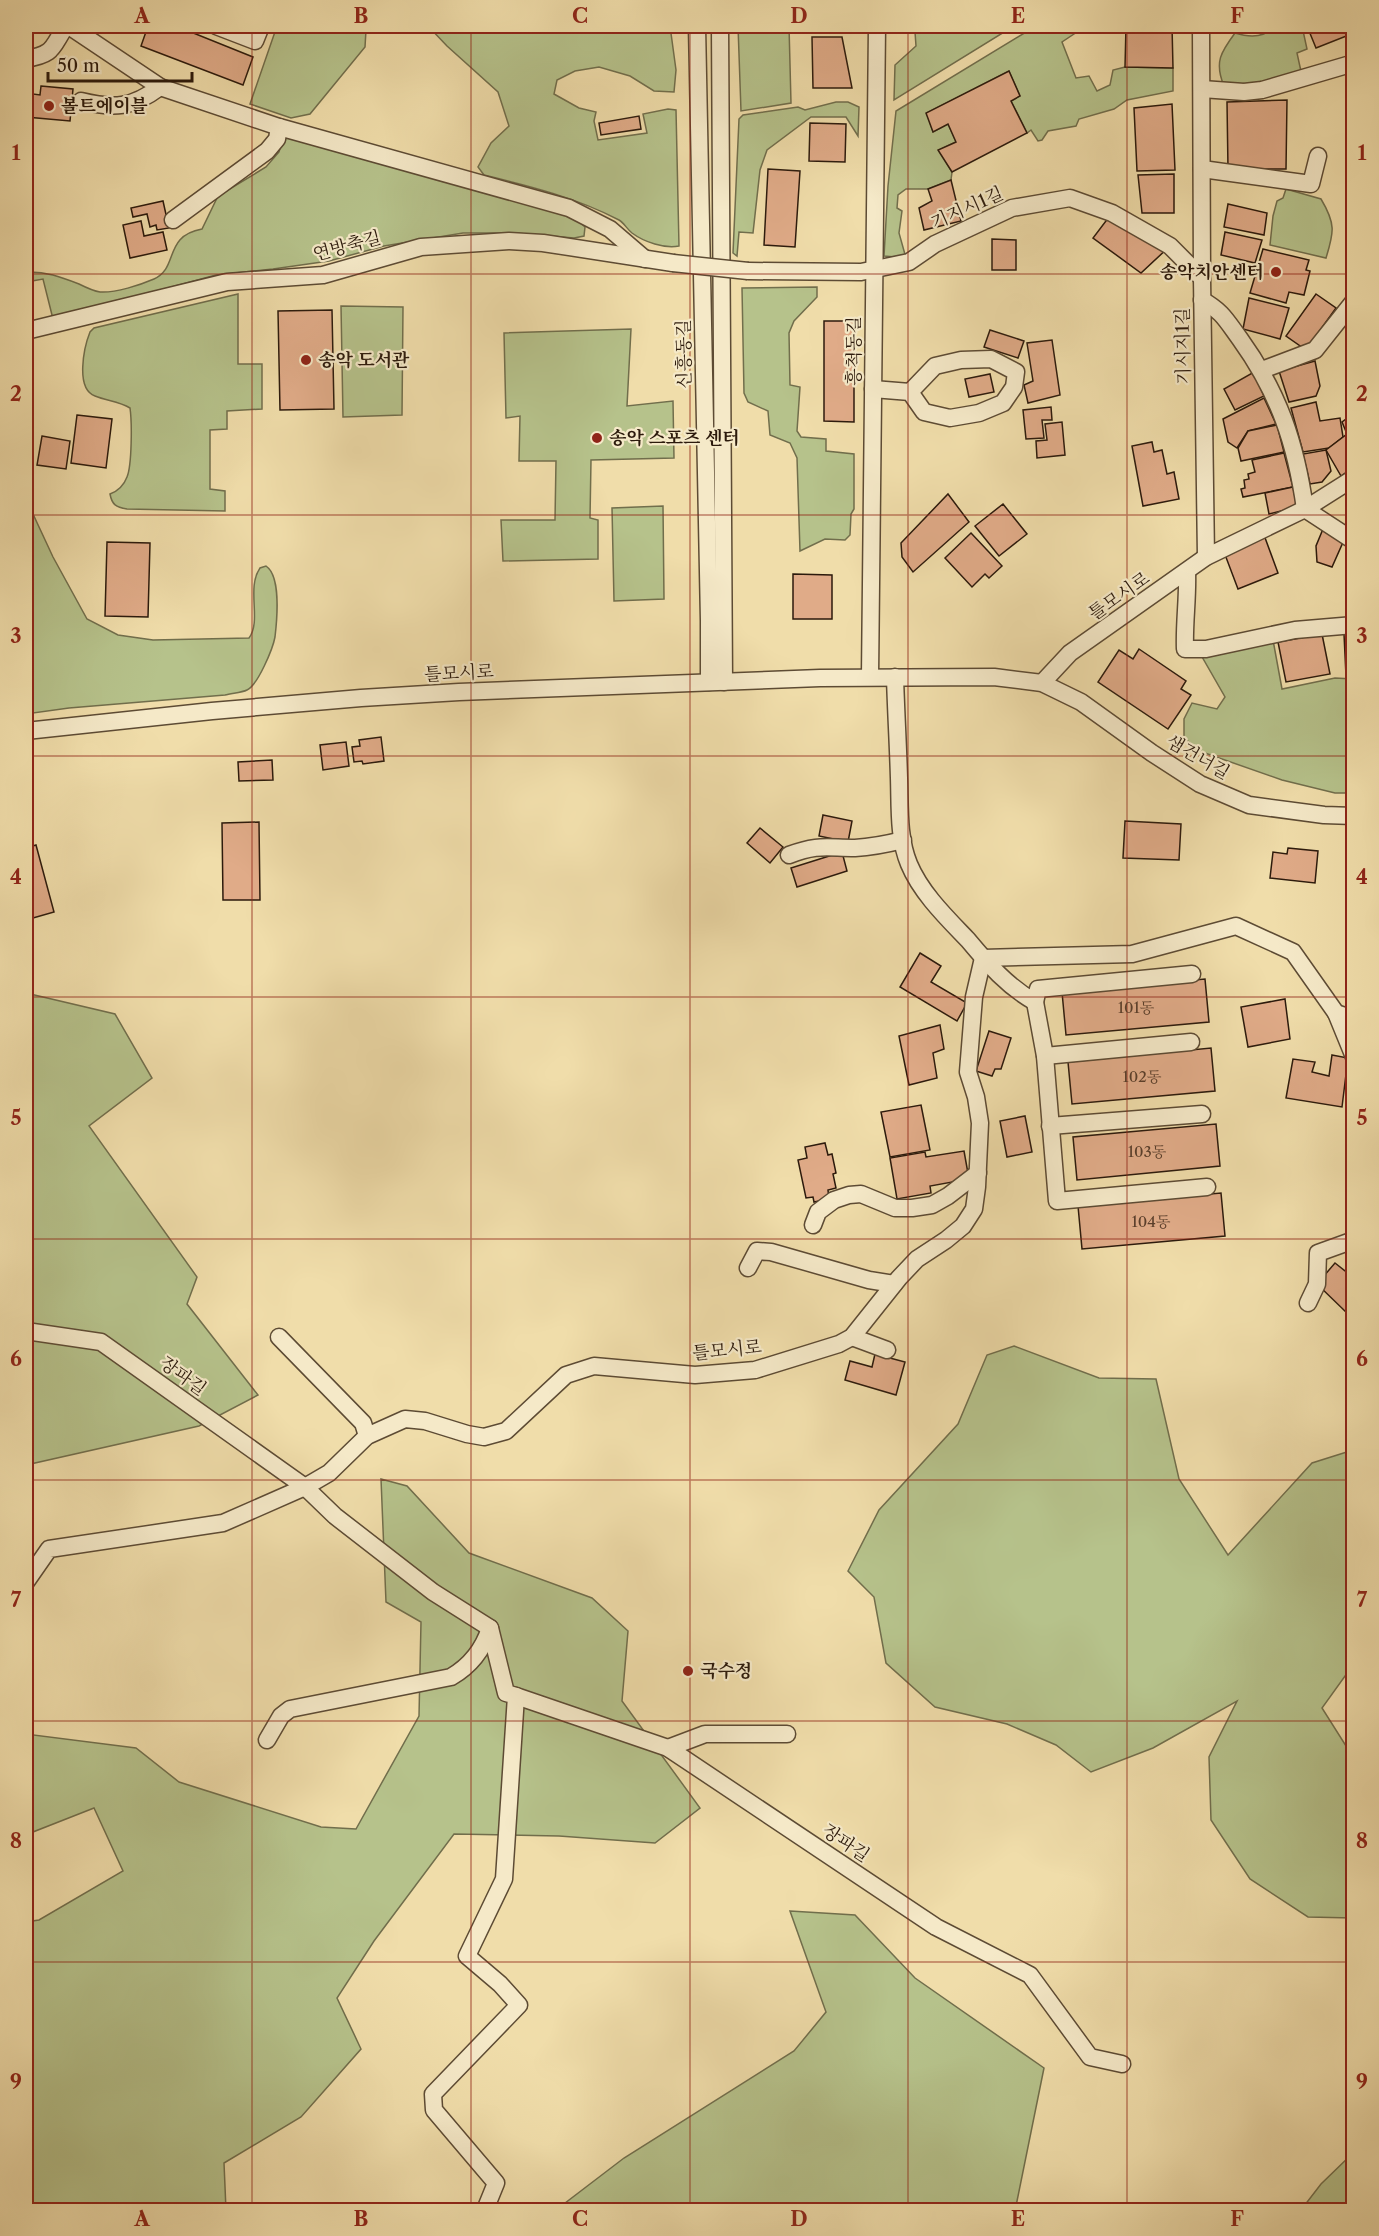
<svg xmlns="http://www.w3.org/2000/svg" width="1379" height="2236" viewBox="0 0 1379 2236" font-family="'Libre Caslon Text','Noto Serif KR',serif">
<rect width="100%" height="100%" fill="#f0ddaa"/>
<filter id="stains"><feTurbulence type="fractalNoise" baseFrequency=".00333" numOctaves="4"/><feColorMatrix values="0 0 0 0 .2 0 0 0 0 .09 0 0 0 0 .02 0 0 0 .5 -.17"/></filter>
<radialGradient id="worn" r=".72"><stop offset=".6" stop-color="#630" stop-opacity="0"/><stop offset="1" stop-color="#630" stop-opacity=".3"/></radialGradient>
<!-- green -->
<g fill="#b6c28b" stroke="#716e4c" stroke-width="1.5">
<path d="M277 26H355L366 30 365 47 310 114 291 118 250 104Z"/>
<path d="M428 26H670L676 70 674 92 654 91 630 76 599 67 575 71 557 80 554 94 579 108 596 112 594 121 598 140 647 133 643 114 668 109 676 110 679 246C665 249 644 242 632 233 627 229 624 223 619 220 577 198 530 186 484 175L478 167 491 143 509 126 498 92 447 46Z"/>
<path d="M738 26H789L791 103 741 111Z"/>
<path d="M926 26H1014L894 100 895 65 916 46 915 32Z"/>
<path d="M1036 26H1086L1062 42 1076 78 1089 76 1097 91 1110 85 1113 70 1125 67 1173 68V91L1127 100 1114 109 1079 119 1076 126 1048 131 1042 140 1038 141 1031 130 1027 133 1011 101 1020 96 1009 71 927 113 933 132 948 124 956 142 939 150 952 172 951 180 928 189H906L898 195 897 208 902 211 899 233 906 258 884 256 888 186 896 111Z"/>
<path d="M1274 26H1302L1307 49 1297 53 1302 76 1260 86H1224C1214 62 1221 52 1235 33 1248 37 1264 39 1274 26Z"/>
<path d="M836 102H848L859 107 858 136 846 117H811L767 150 760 170 753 233 739 232 737 256 733 253 739 119 743 115 798 107 805 110Z"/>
<path d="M284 134 576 218 585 227 584 236 574 238 515 233H463L384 246 329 261 273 269 216 275 53 319 43 279 26 282V272C45 271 61 277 79 284 85 287 93 291 100 292 116 293 140 285 154 279 179 268 163 236 202 229L218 196 266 167 279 152Z"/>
<path d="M1286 189 1321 199C1336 224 1334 232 1326 258L1270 245 1273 216 1277 201 1283 198Z"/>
<path d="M817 287V297L794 321 789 333 790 385 800 387 797 431 801 437 826 439V451L854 454V509L851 514 850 535 845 540 825 539 800 551 797 458 790 443 770 435 768 411 748 402 744 393 742 288Z"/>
<path d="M238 294V364H262V409L227 411V429L210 430V489L225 491V511L127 509C116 507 112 505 110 494 118 491 124 485 127 477 132 465 132 422 130 408 119 401 107 401 95 396 75 389 84 347 90 332L94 328Z"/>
<path d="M341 306 403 307 402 415 343 417Z"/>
<path d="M631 329 627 406 673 401 674 458 591 460 590 518 598 520V559L503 561 501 520H555L556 461H519L520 416 506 418 504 333Z"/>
<path d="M26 499 53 557 87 619 118 635 153 640 249 638C262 621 246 588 260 568L266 566C281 576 277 620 275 637 273 648 258 685 247 690 241 693 231 693 225 695L69 708 26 714Z"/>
<path d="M663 506 664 599 614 601 612 508Z"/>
<path d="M1273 640 1282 689 1335 678 1353 679V793H1335L1282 780 1202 752 1184 738V719L1192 703 1217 709 1225 697 1201 655Z"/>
<path d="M26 993 115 1014 152 1078 89 1126 197 1277 187 1304 258 1395 199 1426 26 1465Z"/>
<path d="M1014 1346 1099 1378 1156 1379 1179 1479 1228 1555 1312 1463 1353 1450V1558L1347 1566 1353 1634V1665L1322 1708 1353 1757V1918L1308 1917 1250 1879 1211 1820 1209 1757 1237 1701 1153 1748 1091 1772 1056 1745 1007 1724 935 1707 886 1663 874 1597 848 1571 879 1510 958 1424 987 1355Z"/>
<path d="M381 1479 407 1486 469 1553 592 1598 628 1631 622 1701 700 1808 655 1843 559 1836 454 1834 374 1941 337 1998 361 2049 301 2117 224 2163 226 2210H26V1922L39 1920 123 1871 94 1808 33 1832 26 1839V1734L136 1748 179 1782 321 1827 356 1829 419 1716 421 1622 386 1602Z"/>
<path d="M790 1911 855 1915 915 1978 1044 2068 1016 2206 1031 2210H556L624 2158 794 2051 826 2012Z"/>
<path d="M1353 2153V2210H1301L1321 2184Z"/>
</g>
<!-- building -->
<g fill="#e0ab88" stroke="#2c1a0c" stroke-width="1.5">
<path d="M148 26H176L253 57 243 85 141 46Z"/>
<rect x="808" y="26" width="33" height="5"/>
<path d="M1126 26H1172L1173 68 1125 67Z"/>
<path d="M1307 26H1354V33L1316 48Z"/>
<path d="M812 37H842L852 88H813Z"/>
<path d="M1009 71 1020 96 1011 101 1027 133 952 172 938 150 956 142 948 124 933 132 926 113Z"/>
<path d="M41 86 73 89 70 121 26 117V93L40 95Z"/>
<path d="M1287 100 1286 169H1228L1227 102Z"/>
<path d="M1172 104 1175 170 1137 171 1134 108Z"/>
<path d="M639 116 641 129 601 135 599 123Z"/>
<path d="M810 123 846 124 845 162 809 161Z"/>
<path d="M768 169 800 171 795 247 764 245Z"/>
<path d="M1174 174V213H1142L1138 175Z"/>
<path d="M951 180 961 221 924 230 919 208 932 201 928 189Z"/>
<path d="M163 201 169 228 157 230 156 225 150 227 147 214 133 217 131 208Z"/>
<path d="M1228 204 1267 213 1264 235 1224 227Z"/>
<path d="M1112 213 1170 246 1141 273 1093 238Z"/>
<path d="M141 221 144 236 163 232 167 250 130 258 123 225Z"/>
<path d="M1225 232 1262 240 1255 263 1221 255Z"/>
<path d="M992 239 1016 240V270H992Z"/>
<path d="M1263 249 1309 260 1306 270 1310 271 1304 295 1289 292 1286 303 1250 293Z"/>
<path d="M1316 294 1336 308 1306 350 1286 336Z"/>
<path d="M1249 298 1289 308 1280 339 1243 329Z"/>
<path d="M332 310 334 409 280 410 278 311Z"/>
<path d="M824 321H854V422L824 421Z"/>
<path d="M990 330 1024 341 1018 358 984 347Z"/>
<path d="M1052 340 1060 395 1028 403 1024 385 1033 381 1027 343Z"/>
<path d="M1315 361 1320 386 1316 396 1289 402 1279 371Z"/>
<path d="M1254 372 1264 396 1235 410 1224 389Z"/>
<path d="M990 374 994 392 969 397 965 379Z"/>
<path d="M1264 398 1276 424 1248 431 1237 448 1228 442 1223 419Z"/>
<path d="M1316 402 1320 421 1340 418 1343 437 1329 448 1303 452 1291 408Z"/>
<path d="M1051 407 1052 420H1042L1044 438 1026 439 1023 410Z"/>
<path d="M1353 414 1354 467 1341 476 1326 450 1347 434 1342 422Z"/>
<path d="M77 415 112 419 106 468 71 463Z"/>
<path d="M1062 422 1065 455 1037 458 1036 441 1047 440 1045 424Z"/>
<path d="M1277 425 1284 452 1241 461 1238 448 1248 431Z"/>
<path d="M42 436 70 441 66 469 37 465Z"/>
<path d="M1152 442 1154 452 1162 450 1167 474 1174 472 1179 499 1143 506 1132 446Z"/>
<path d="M1326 450 1331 471 1322 482 1310 484 1303 454Z"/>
<path d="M1284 453 1293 487 1243 497 1241 489 1245 488 1244 480 1249 479 1248 474 1255 472 1252 460Z"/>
<path d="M1293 487 1297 507 1269 514 1265 493Z"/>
<path d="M948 494 969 522 913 572 902 557 901 543Z"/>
<path d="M1003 504 1027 534 999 556 975 526Z"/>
<path d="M1323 529 1344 540 1332 567 1317 562 1316 546Z"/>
<path d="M971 533 1002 566 989 578 985 574 972 587 945 558Z"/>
<path d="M1264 535 1278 573 1238 589 1224 552Z"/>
<path d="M107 542 150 543 148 617 105 616Z"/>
<path d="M793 574 832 575V619H793Z"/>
<path d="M1322 634 1330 674 1286 682 1278 642Z"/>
<path d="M1344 634H1354V675L1346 676Z"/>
<path d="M1139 649 1186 681 1181 689 1191 695 1168 729 1098 682 1119 650 1133 659Z"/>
<path d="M381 737 384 761 363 764 362 761 354 762 352 747 360 746 359 740Z"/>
<path d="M346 742 349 766 323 770 320 745Z"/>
<path d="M272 760 273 780 239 781 238 762Z"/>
<path d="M823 815 852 821 848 842 819 836Z"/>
<path d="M1125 821 1181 824 1179 860 1123 858Z"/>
<path d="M259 822 260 900H223L222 823Z"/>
<path d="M760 828 783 847 770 863 747 843Z"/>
<path d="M36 845 54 912 26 920V848Z"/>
<path d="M1288 848 1318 851 1315 883 1270 878 1273 852 1287 854Z"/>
<path d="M842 852 847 871 797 887 791 868Z"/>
<path d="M920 953 941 966 931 982 967 1003 957 1021 900 987Z"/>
<path d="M1205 979 1209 1022 1066 1035 1062 992Z"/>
<path d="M1285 999 1290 1039 1248 1047 1241 1007Z"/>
<path d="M940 1025 944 1049 933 1053 937 1078 909 1085 899 1036Z"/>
<path d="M989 1031 1011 1038 1001 1069H995L992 1076 976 1071Z"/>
<path d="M1211 1048 1215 1091 1072 1104 1068 1062Z"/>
<path d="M1332 1055 1348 1058 1342 1107 1286 1098 1293 1059 1315 1062 1312 1072 1329 1076Z"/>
<path d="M921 1105 930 1150 890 1157 881 1112Z"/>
<path d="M1025 1116 1032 1152 1007 1157 1000 1121Z"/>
<path d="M1216 1124 1220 1166 1077 1180 1073 1137Z"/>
<path d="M825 1143 828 1155 832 1154 836 1173 833 1174 836 1188 828 1190 829 1199 814 1202 813 1197 806 1198 798 1160 807 1158 805 1147Z"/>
<path d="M964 1151 969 1179 930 1186 931 1193 897 1199 890 1158 925 1152 926 1157Z"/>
<path d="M1221 1193 1225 1236 1082 1249 1078 1206Z"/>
<path d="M1335 1263 1354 1278V1308L1348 1314 1317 1284Z"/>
<path d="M875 1354 905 1362 896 1395 845 1380 850 1361 872 1367Z"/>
</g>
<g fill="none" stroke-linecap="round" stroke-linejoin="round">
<defs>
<g id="minor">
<path d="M69 26 160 87 279 127 569 208 610 229 645 259"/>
<path d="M216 26 255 41 261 26"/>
<path d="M697 26 709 621V682"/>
<path d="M720 26 724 682"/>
<path d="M1201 26 1202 278 1206 557"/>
<path d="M26 59C55 54 51 48 66 26"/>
<path d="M1202 89 1244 92 1262 90 1354 63"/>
<path d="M81 101C114 109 132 108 160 87"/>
<path d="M1202 169 1311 184 1318 156"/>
<path d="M173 220 267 151 277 139 279 127"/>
<path d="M748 271 861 272 909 262 935 244 1012 208 1070 198 1112 213 1170 246 1202 278"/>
<path d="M1202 300C1223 312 1226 320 1240 339 1279 393 1296 444 1305 509L1354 541"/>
<path d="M26 331 227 282 323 275 421 247 509 241 543 243 673 263"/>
<path d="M1262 370 1315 350 1354 301"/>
<path d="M873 389 910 392 924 412 950 418 979 413 1003 403 1014 387 1016 372 991 359 961 360 935 366 910 392"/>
<path d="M1187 572C1188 598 1184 623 1185 649H1206L1295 630 1354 625"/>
<path d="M870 677 877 26"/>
<path d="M895 677C896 711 898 744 899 778 900 806 898 838 909 864 921 893 947 918 968 940 988 964 1008 987 1035 1002L1038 989 1192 974"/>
<path d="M1042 683 1070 653 1206 557 1305 509 1354 478"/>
<path d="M26 731 212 711 361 698 459 692 820 678 994 677 1042 683 1081 702 1152 753 1200 784 1249 805 1324 815 1354 816"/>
<path d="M789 855C818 844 826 848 855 848 872 847 887 844 903 840"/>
<path d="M1035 1002 1045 1056 1057 1201 1207 1187"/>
<path d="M1336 1013 1354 1057"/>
<path d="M1045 1056 1191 1042"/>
<path d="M1050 1126 1202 1114"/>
<path d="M813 1225 818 1212 834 1200 849 1195 861 1194 895 1208H912L932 1205 948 1196 978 1173"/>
<path d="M748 1268 757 1251 771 1252 869 1280 894 1284"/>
<path d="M1308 1303 1317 1284 1318 1253 1354 1240"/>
<path d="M26 1331 101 1342 305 1487 335 1516 433 1592 490 1628 506 1693 516 1696 504 1879 467 1956 500 1984 519 2005 433 2094 434 2110 496 2183 485 2210"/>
<path d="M279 1337 363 1423 367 1436"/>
<path d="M852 1337 887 1350"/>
<path d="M26 1582 49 1549 223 1523 305 1487 329 1473 367 1436 405 1419 425 1421 467 1434 484 1437 506 1431 566 1375 594 1366 695 1375 755 1370 839 1344 852 1337 899 1278 917 1259 946 1240 963 1226 974 1209 977 1187 980 1123 976 1097 968 1072 974 997 983 958 1132 954 1236 926 1293 952 1336 1013 1354 1019"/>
<path d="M516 1696 668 1748 936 1927 1030 1975 1090 2057 1122 2064"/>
<path d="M267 1740 281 1716 290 1709 451 1677C470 1666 483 1650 490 1628"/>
<path d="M668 1748 705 1734H787"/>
</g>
</defs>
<!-- minor casing -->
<use href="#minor" stroke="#5d4b34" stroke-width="19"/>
<!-- minor -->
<use href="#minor" stroke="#f5e9c8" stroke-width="16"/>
<defs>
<path id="minor-bridge" d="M673 263 748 271"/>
</defs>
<!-- minor-bridge casing -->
<use href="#minor-bridge" stroke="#5d4b34" stroke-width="19" stroke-linecap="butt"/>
<!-- minor-bridge -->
<use href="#minor-bridge" stroke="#f5e9c8" stroke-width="16"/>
</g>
<!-- grid -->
<path fill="none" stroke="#8f2418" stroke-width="1.5" stroke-opacity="0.55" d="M252 26V2210M471 26V2210M690 26V2210M908 26V2210M1127 26V2210M26 274H1354M26 515H1354M26 756H1354M26 997H1354M26 1239H1354M26 1480H1354M26 1721H1354M26 1962H1354"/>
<!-- markers -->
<g fill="#8f2418" stroke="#f5e9c8" stroke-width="2">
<circle cx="49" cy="106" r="6"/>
<circle cx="1276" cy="272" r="6"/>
<circle cx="306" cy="360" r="6"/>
<circle cx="597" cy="438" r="6"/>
<circle cx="688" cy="1671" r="6"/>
</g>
<g text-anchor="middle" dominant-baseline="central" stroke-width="4.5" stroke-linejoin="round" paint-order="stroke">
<!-- number labels -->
<g font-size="15" fill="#593e2b">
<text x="1136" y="1007">101동</text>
<text x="1142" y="1076">102동</text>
<text x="1147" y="1151">103동</text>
<text x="1151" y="1221">104동</text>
</g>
<!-- poi labels -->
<g font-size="18" font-weight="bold" fill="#2c1a0c" stroke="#f5e9c8" text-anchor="start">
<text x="61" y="106">볼트에이블</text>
<text x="1264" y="272" text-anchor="end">송악치안센터</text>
<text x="318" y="360">송악 도서관</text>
<text x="609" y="438">송악 스포츠 센터</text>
<text x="700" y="1671">국수정</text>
</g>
<!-- street labels -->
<g font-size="18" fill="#2c1a0c" stroke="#f5e9c8">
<text transform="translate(967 208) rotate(-24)">기지시1길</text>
<text transform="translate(347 246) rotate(-15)">연방축길</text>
<text transform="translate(1183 346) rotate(-91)">기시지1길</text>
<text transform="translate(854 351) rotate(-90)">흥척동길</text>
<text transform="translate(684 354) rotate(-91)">신흥동길</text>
<text transform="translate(1119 596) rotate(-35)">틀모시로</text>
<text transform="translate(459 673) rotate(-3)">틀모시로</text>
<text transform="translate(1198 757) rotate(30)">샘건너길</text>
<text transform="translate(727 1350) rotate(-6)">틀모시로</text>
<text transform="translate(183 1376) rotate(36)">장파길</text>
<text transform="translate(846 1843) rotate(34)">장파길</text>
</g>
</g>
<!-- margin -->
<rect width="1379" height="2236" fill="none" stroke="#f0ddaa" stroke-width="66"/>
<!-- scale -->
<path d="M48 72v9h144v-9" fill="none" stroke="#2c1a0c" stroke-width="3"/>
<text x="57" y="72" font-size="18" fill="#2c1a0c" stroke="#f5e9c8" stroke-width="4.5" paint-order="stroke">50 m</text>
<rect x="33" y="33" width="1313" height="2170" fill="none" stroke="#8f2418" stroke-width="2"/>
<g font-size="20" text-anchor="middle" font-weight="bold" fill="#8f2418">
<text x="142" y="23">A</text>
<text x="361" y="23">B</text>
<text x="580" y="23">C</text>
<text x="799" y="23">D</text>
<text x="1018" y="23">E</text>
<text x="1237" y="23">F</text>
<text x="16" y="160">1</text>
<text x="1362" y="160">1</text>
<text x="16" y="401">2</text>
<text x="1362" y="401">2</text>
<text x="16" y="643">3</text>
<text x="1362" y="643">3</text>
<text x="16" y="884">4</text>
<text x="1362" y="884">4</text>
<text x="16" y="1125">5</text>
<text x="1362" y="1125">5</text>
<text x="16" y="1366">6</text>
<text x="1362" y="1366">6</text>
<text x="16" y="1607">7</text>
<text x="1362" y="1607">7</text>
<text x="16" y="1848">8</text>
<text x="1362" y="1848">8</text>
<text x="16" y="2089">9</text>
<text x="1362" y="2089">9</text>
<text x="142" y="2226">A</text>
<text x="361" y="2226">B</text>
<text x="580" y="2226">C</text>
<text x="799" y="2226">D</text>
<text x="1018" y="2226">E</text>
<text x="1237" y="2226">F</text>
</g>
<rect width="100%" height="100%" filter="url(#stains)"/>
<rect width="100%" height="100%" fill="url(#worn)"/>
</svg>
